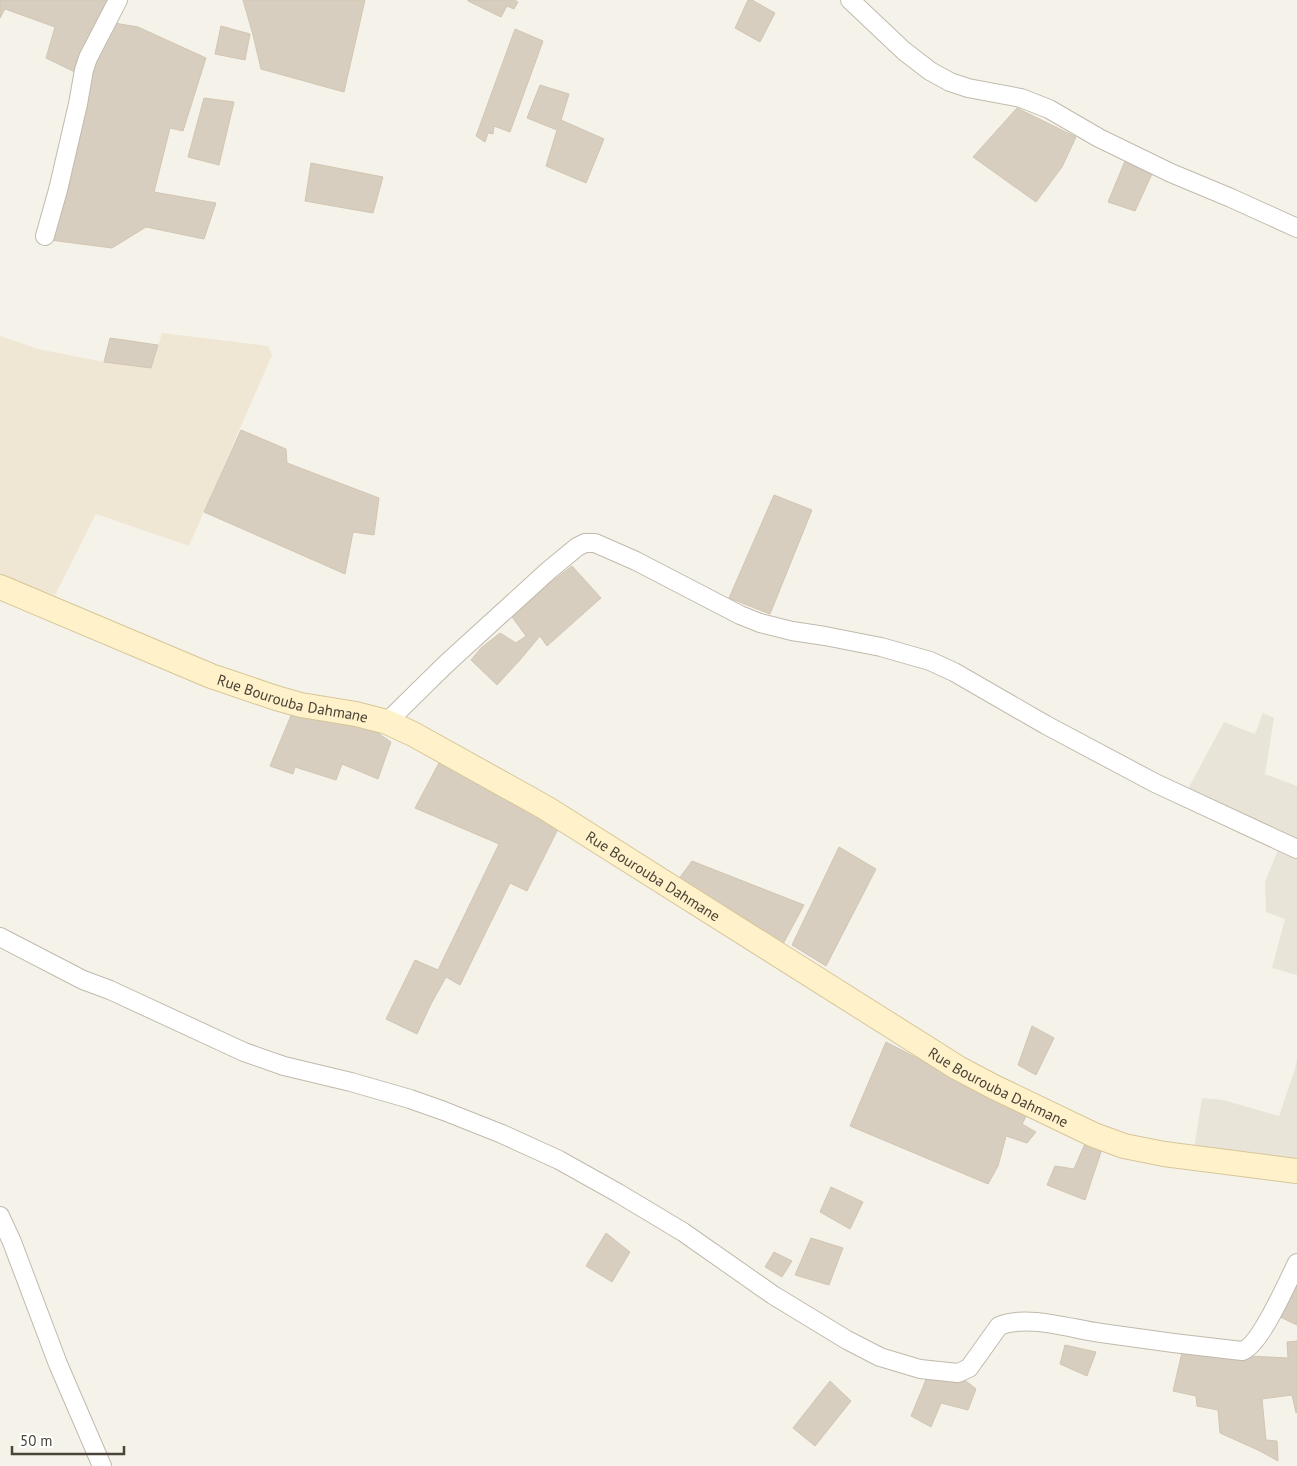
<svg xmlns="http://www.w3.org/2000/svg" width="1297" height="1466" viewBox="0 0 1297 1466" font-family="'PT Sans',sans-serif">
<rect width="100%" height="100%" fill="#f5f2ea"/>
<!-- residential -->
<g fill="#e9e4d8">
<path d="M1263 713 1274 718 1265 774 1297 786V975L1272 968 1285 919 1266 912 1265 882 1278 850 1242 826 1182 800 1224 722 1255 734Z"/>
<path d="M1297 1060V1160L1194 1149 1202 1098 1223 1100 1279 1116 1295 1069Z"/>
</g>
<!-- education -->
<path fill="#efe7d3" d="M162 333 268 346 272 355 189 546 96 514 55 595 0 577V336L38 349 104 362 151 368Z"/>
<!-- building -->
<g fill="#d7cebf" stroke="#d2c6b2">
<path d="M0 0H110L79 74 46 58 55 27 5 9 0 18Z"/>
<path d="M243 0H365L344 92 261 69 253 35Z"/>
<path d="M468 0H514L518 2 514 9 507 6 501 17 468 1Z"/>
<path d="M748 0H752L775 13 760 42 735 28Z"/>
<path d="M114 23 138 27 206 58 183 131 170 128 154 192 216 203 204 239 146 227 112 248 50 240 89 79Z"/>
<path d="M221 26 250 34 245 60 215 54Z"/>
<path d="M515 29 543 41 510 132 494 126 493 134 488 133 485 142 476 136Z"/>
<path d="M540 85 569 94 561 120 604 139 586 183 546 166 557 130 527 118Z"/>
<path d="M204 98 234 102 219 165 188 157Z"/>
<path d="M1017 108 1076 137 1062 167 1036 202 973 157Z"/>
<path d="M1125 161 1152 174 1135 211 1108 202Z"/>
<path d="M311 163 383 177 373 213 305 201Z"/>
<path d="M110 338 158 345 151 368 104 362Z"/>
<path d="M241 430 286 449 287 463 379 498 374 535 353 532 345 574 204 512Z"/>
<path d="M774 495 812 510 770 614 729 598Z"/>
<path d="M572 566 601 598 547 646 540 636 520 660 497 685 471 660 481 648 500 633 516 643 526 636 510 614Z"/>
<path d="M292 713 356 726 378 733 391 742 378 779 342 764 336 780 295 767 293 774 270 766Z"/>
<path d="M440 761 508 798 558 829 527 891 510 883 460 985 446 977 431 1004 417 1034 386 1019 415 960 438 970 499 844 415 808Z"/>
<path d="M839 847 876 869 826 966 792 945Z"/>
<path d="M692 861 804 905 783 944 678 880Z"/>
<path d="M1032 1026 1054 1038 1036 1075 1018 1065Z"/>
<path d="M886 1042 956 1078 1028 1113 1022 1124 1036 1132 1027 1143 1006 1136 998 1166 988 1184 850 1126Z"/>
<path d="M1087 1139 1102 1149 1085 1200 1047 1185 1055 1166 1074 1169Z"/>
<path d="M831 1187 863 1202 850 1229 820 1212Z"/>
<path d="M606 1233 630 1252 612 1282 586 1266Z"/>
<path d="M811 1238 843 1248 829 1285 795 1275Z"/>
<path d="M774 1252 792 1261 782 1277 765 1267Z"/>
<path d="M1297 1282V1325L1278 1316Z"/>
<path d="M1297 1341V1412L1296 1413 1292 1395 1262 1399 1266 1440 1277 1441 1278 1461 1260 1451 1220 1433 1218 1410 1197 1406 1196 1396 1173 1391 1183 1348 1231 1355 1288 1358 1287 1342Z"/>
<path d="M1065 1345 1096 1352 1087 1376 1060 1364Z"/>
<path d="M927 1377 966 1381 976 1389 968 1410 941 1403 931 1427 911 1416Z"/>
<path d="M830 1381 851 1401 815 1446 793 1428Z"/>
</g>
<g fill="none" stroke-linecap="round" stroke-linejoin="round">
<defs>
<g id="street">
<path d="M850 0 904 51 930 71 950 82 968 88 1021 98 1049 109 1099 138 1171 173 1231 198 1297 228"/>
<path d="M45 236 58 190 78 104 84 70 88 58 118 0"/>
<path d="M387 722 446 664 548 571 577 547 585 543H595L636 561 740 615 760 623 792 631 825 636 881 647 930 661 954 672 1046 725 1155 783 1297 849"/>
<path d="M0 937 83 980 110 990 244 1052 284 1066 351 1082 410 1099 444 1111 502 1134 559 1160 618 1193 683 1232 773 1295 847 1340 880 1357 920 1369 958 1373 969 1368 999 1326C1027 1314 1071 1329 1101 1333 1148 1340 1195 1346 1242 1351 1260 1346 1288 1281 1297 1263"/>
<path d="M0 1216 12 1242 58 1364 102 1466"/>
</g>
<g id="secondary">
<path id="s1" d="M0 587 211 676 276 698 301 705 356 714 387 722 413 734 546 808 958 1068 994 1087 1094 1135 1124 1146 1164 1154 1297 1171"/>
</g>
</defs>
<!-- street casing -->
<use href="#street" stroke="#c1baac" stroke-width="20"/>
<!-- secondary casing -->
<use href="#secondary" stroke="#d6c699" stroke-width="26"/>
<!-- street -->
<use href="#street" stroke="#fff" stroke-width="18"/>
<!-- secondary -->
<use href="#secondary" stroke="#fff2ca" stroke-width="24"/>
</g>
<g text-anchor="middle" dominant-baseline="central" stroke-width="4" stroke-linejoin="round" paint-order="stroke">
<!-- street labels -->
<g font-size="15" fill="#4a4337" stroke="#fff">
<text stroke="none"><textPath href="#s1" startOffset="314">Rue Bourouba Dahmane</textPath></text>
<text stroke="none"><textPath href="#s1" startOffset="719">Rue Bourouba Dahmane</textPath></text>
<text stroke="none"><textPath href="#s1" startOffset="1124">Rue Bourouba Dahmane</textPath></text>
</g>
</g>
<!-- scale -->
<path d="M12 1446v8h112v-8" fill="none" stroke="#4a4337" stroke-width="2.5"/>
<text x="20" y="1446" font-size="15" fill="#4a4337" stroke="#ffffff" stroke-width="4" paint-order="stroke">50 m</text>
</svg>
